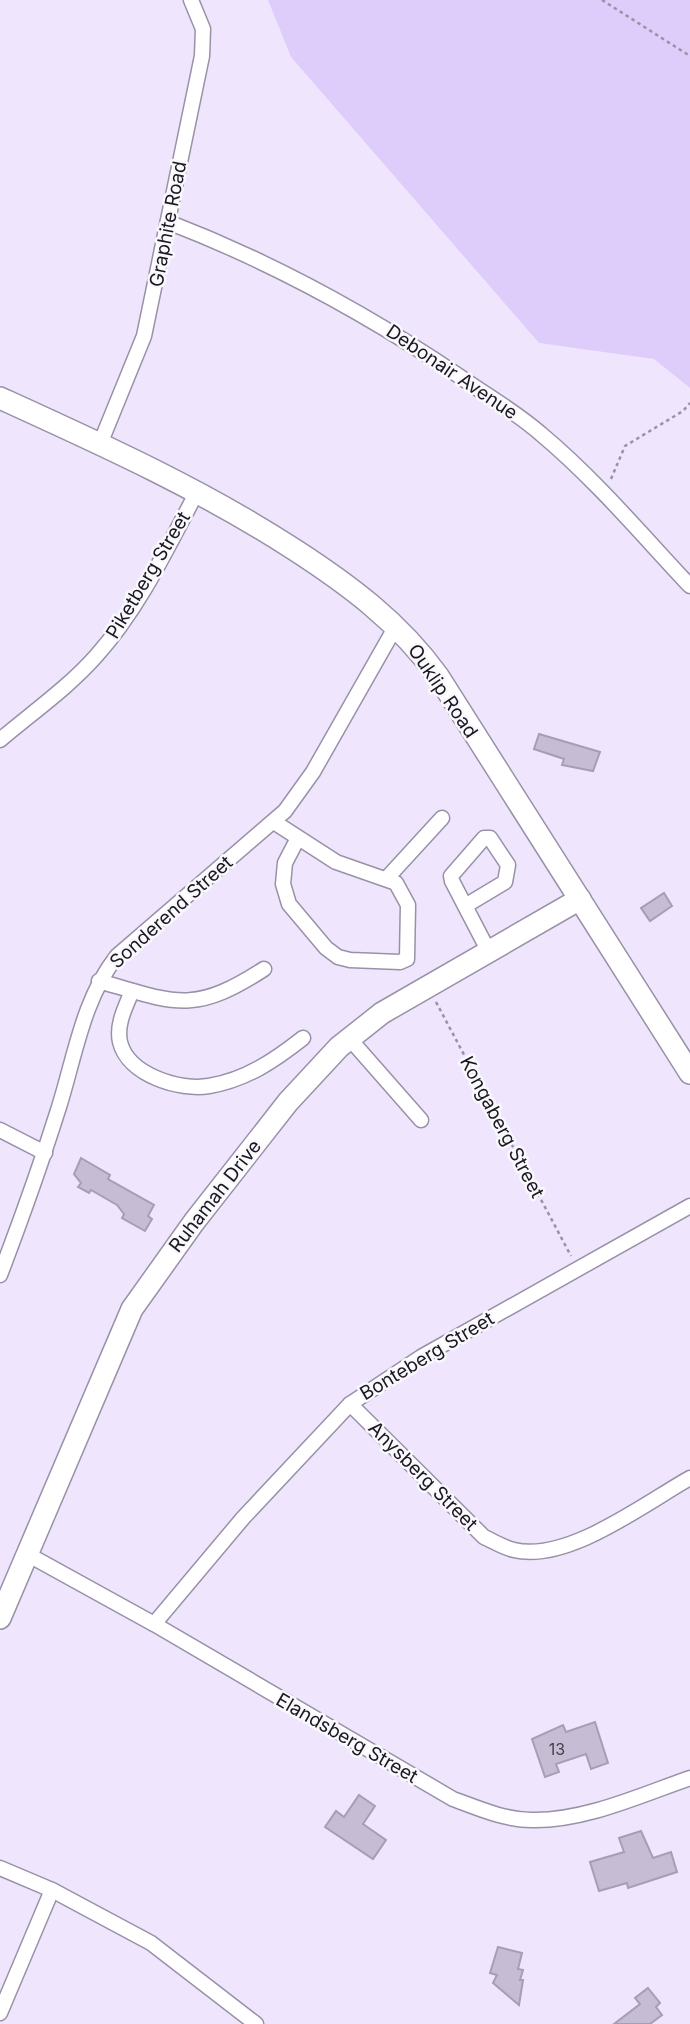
<svg xmlns="http://www.w3.org/2000/svg" width="690" height="2024" viewBox="0 0 690 2024" font-family="Inter,sans-serif">
<rect width="100%" height="100%" fill="#efe6fe"/>
<!-- green -->
<path fill="#decdfb" d="M268 0H690V388L654 359 539 343 291 57Z"/>
<!-- building -->
<g fill="#c6bdd4" stroke="#a69eb4" stroke-width="2">
<path d="M539 734 600 752 593 771 562 765 564 759 534 749Z"/>
<path d="M664 893 672 906 650 921 641 908Z"/>
<path d="M81 1158 110 1175 108 1179 154 1205 148 1216 152 1219 145 1231 122 1218 124 1214 117 1205 91 1190 89 1193 78 1187 81 1183 74 1174Z"/>
<path d="M595 1722 608 1763 591 1769 586 1754 556 1764 559 1772 545 1777 532 1739 563 1725 566 1732Z"/>
<path d="M359 1795 375 1806 363 1824 386 1840 373 1859 325 1827 336 1811 344 1817Z"/>
<path d="M641 1831 653 1858 671 1852 677 1872 628 1888 627 1883 599 1891 590 1862 624 1852 619 1838Z"/>
<path d="M498 1947 522 1953 518 1969 523 1970 520 1980H523L519 2005 493 1983 497 1975 490 1973Z"/>
<path d="M648 1988 660 2003 656 2007 662 2015 650 2024H614L640 2004 635 1998Z"/>
</g>
<g fill="none" stroke-linecap="round" stroke-linejoin="round">
<defs>
<g id="street">
<path d="M168 222C272 262 367 314 459 376 486 395 516 412 541 434 595 479 642 535 690 586"/>
<path d="M100 444 144 336 202 56 203 29 191 0"/>
<path d="M0 740C33 712 69 687 97 655 140 607 168 546 198 490"/>
<path d="M274 822 336 862 396 883 408 905 407 959 400 962 350 960 338 957 326 948 289 904 283 884 285 863 298 838"/>
<path d="M387 878 442 818"/>
<path d="M465 906 505 882 508 865 490 838H484L451 876 452 881 489 952"/>
<path d="M99 981C175 1003 193 1015 264 969"/>
<path d="M132 991C126 1006 116 1024 120 1042 128 1075 180 1091 209 1086 246 1080 275 1060 303 1038"/>
<path d="M349 1038 421 1120"/>
<path d="M0 1130 45 1153"/>
<path d="M0 1275C21 1220 41 1164 59 1107 75 1056 83 999 117 956L285 811 313 772 396 626"/>
<path d="M350 1404 484 1537C493 1541 504 1548 514 1550 567 1563 644 1504 690 1478"/>
<path d="M27 1554 154 1624 453 1799C478 1808 504 1820 532 1820 585 1821 641 1795 690 1778"/>
<path d="M154 1624 243 1518 350 1404 421 1357 690 1206"/>
<path d="M0 1868 52 1890 151 1943 256 2024"/>
<path d="M0 2013 52 1890"/>
</g>
<g id="secondary">
<path d="M0 398C101 444 201 489 295 550 349 585 399 622 438 676L690 1073"/>
<path d="M0 1618 132 1309 194 1222 288 1102 339 1047 382 1013 580 899"/>
</g>
</defs>
<!-- street casing -->
<use href="#street" stroke="#9991a7" stroke-width="17"/>
<!-- secondary casing -->
<use href="#secondary" stroke="#9991a7" stroke-width="24"/>
<!-- path -->
<g stroke="#9a93a5" stroke-width="2.5" stroke-dasharray="3.5 3.5" stroke-linecap="butt">
<path d="M602 0 690 56"/>
<path d="M611 479 625 446 683 411 690 403"/>
<path d="M436 1002 571 1256"/>
</g>
<!-- street -->
<use href="#street" stroke="#fff" stroke-width="14"/>
<!-- secondary -->
<use href="#secondary" stroke="#fff" stroke-width="21"/>
</g>
<g text-anchor="middle" dominant-baseline="central" stroke-width="5" stroke-linejoin="round" paint-order="stroke">
<!-- number labels -->
<g font-size="16" fill="#45404c">
<text x="557" y="1749">13</text>
</g>
<!-- street labels -->
<g font-size="19" fill="#1a171f" stroke="#f9f8fc">
<text transform="translate(168 224) rotate(-79)">Graphite Road</text>
<text transform="translate(452 372) rotate(34)">Debonair Avenue</text>
<text transform="translate(148 575) rotate(-59)">Piketberg Street</text>
<text transform="translate(443 691) rotate(56)">Ouklip Road</text>
<text transform="translate(171 912) rotate(-42)">Sonderend Street</text>
<text transform="translate(502 1127) rotate(62)">Kongaberg Street</text>
<text transform="translate(215 1196) rotate(-52)">Ruhamah Drive</text>
<text transform="translate(427 1356) rotate(-31)">Bonteberg Street</text>
<text transform="translate(423 1476) rotate(45)">Anysberg Street</text>
<text transform="translate(347 1738) rotate(30)">Elandsberg Street</text>
</g>
</g>
</svg>
